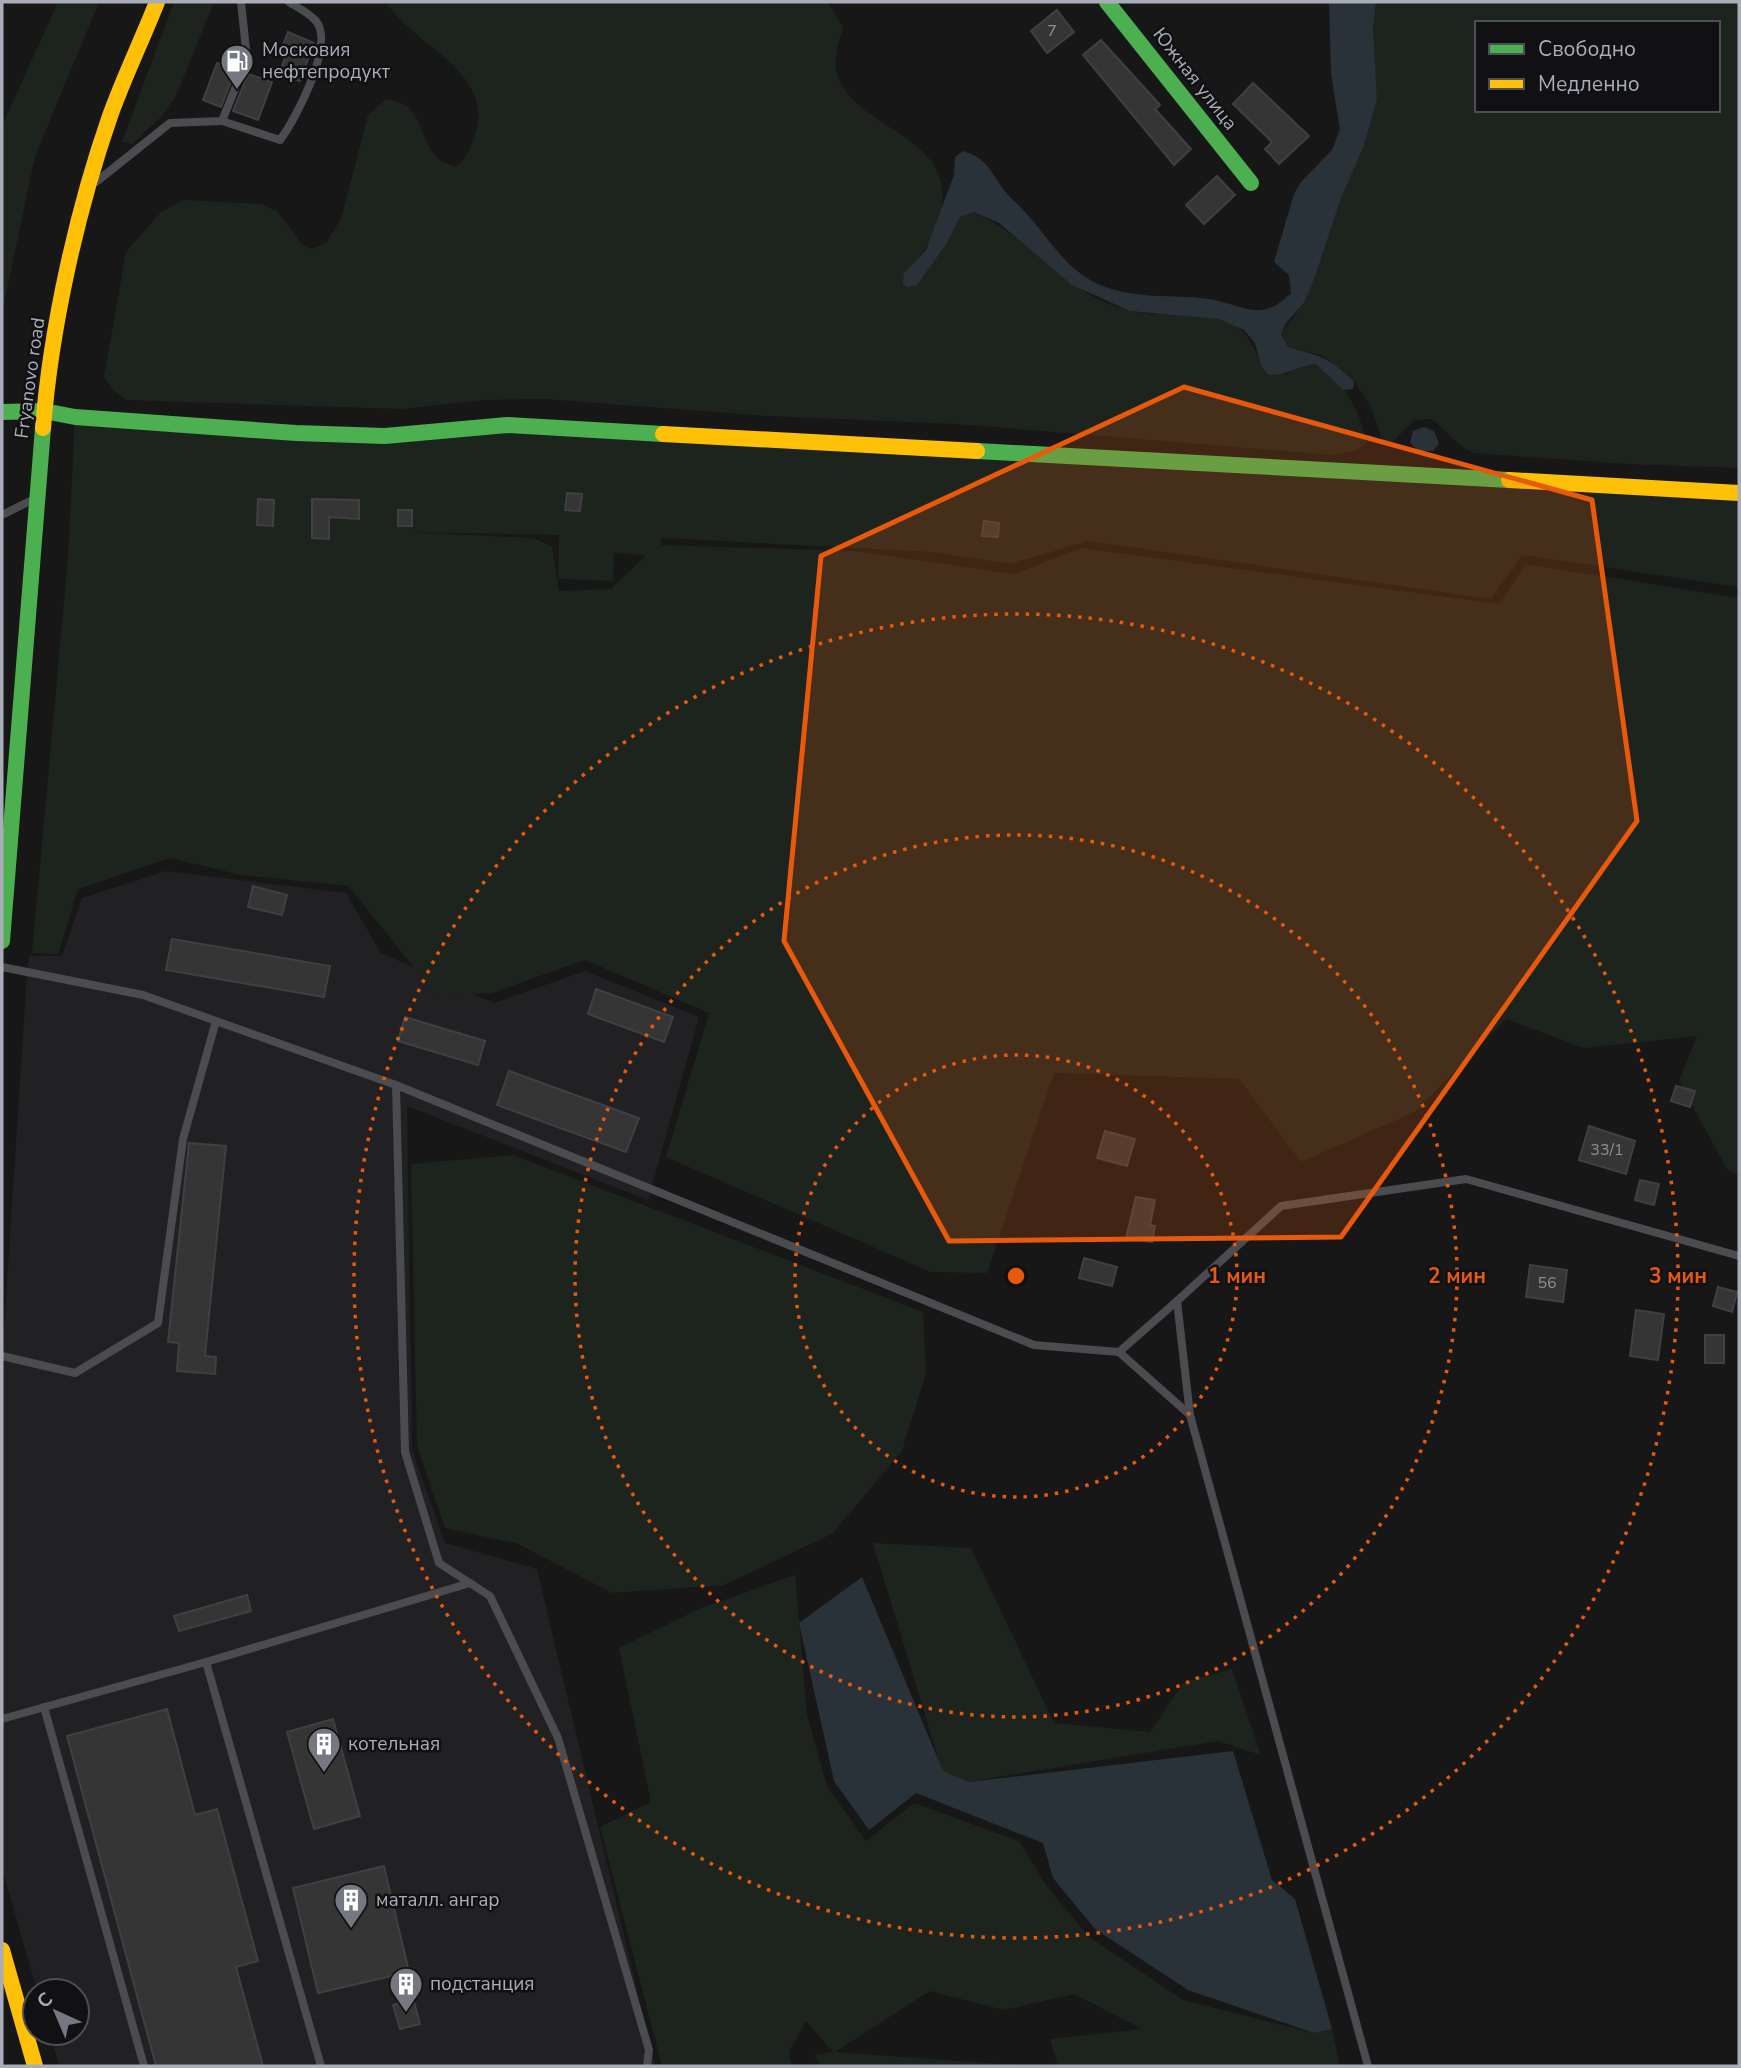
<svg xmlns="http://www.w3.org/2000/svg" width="1741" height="2068" viewBox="0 0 1741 2068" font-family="'Nunito Sans',sans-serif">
<rect width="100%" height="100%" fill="#171717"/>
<!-- built -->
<path fill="#212123" d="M166 871 346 893 381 953 494 1003 585 971 699 1017 648 1200 407 1106 412 1450 445 1543 537 1569 655 2066H59L50 2033H77V1991H37L2 1869V1360L27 972 29 956H62L82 898Z"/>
<!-- green -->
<g fill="#1d241e" fill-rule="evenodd">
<path d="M58 2H99L35 156 2 313V126Z"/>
<path d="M174 2H214L175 98 160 118 132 144 122 142Z"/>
<path d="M386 2H828L843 28C838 45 831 63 839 80 864 132 950 135 942 205 938 234 924 253 904 273L947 243 960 217 974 212C1031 237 1068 298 1132 311 1186 322 1242 297 1261 366L1285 375 1306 365 1317 364C1344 384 1361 410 1366 443L1357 450 1334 455 956 424 767 416 544 399 482 400 402 409 126 400 113 390 104 377 126 252 161 212 184 200 262 204 277 211 301 243 311 249 326 243 341 219 368 115 386 99C428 105 415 139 440 160 444 163 451 165 456 167 467 158 470 149 475 135 496 71 413 46 386 2Z"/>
<path d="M1376 2H1739V468L1627 464 1473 453C1455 444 1447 431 1431 419L1414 420 1391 444 1383 443 1372 409 1354 380 1321 355 1288 347 1281 334 1303 304 1341 198 1363 148 1377 100 1373 29ZM1477 23H1718V110H1477Z"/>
<path d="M75 417 296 433 507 425 1739 493V587L1522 555 1491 599 1088 541 1010 564 933 552 661 538V545L855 551 1014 574 1081 548 1499 604 1526 564 1739 598V1175L1727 1169 1679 1081 1697 1036 1584 1048 1506 1019 1415 1112 1301 1162 1239 1079 1054 1073 987 1273 931 1272 666 1157 709 1013 585 960 492 993 437 996 348 886 241 875 170 858 78 889 58 954 32 953 68 558ZM406 532 559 535 558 579 613 581 614 553 646 555 611 589 559 591 552 546 533 538Z"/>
<path d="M513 1155 923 1312 926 1373 902 1451 832 1534 724 1585 612 1593 518 1544 445 1528 417 1446 411 1164Z"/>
<path d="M873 1543 971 1548 1054 1723 1150 1732 1184 1682 1232 1669 1261 1755 1218 1741 968 1782 942 1771Z"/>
<path d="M795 1575 807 1715 827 1786 866 1841 914 1803 1019 1841 1046 1885 1088 1936 1183 2000 1314 2033 1332 2029 1340 2066H1058L1050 2039 1142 2029 1074 1994 1004 2010 930 1991 835 2052 1030 2066H821L814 2055 833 2052 806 2021 789 2052 792 2066H662L600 1827 651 1802 619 1648 701 1608Z"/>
</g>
<!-- water -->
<g fill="#2a3239">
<path d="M1329 2H1376L1373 29 1377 100 1363 148 1341 198 1313 282 1303 304 1286 323 1281 334 1288 347C1323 357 1326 356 1354 381L1353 389 1343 390 1316 364C1299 365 1288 376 1269 375L1261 366 1255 343 1244 330 1219 319 1130 311 1072 285 999 223 974 212 960 217 947 243 917 285 907 287 903 283 904 273 926 250 954 175 955 157 963 151C987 158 990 171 1004 190 1010 198 1019 205 1026 213 1048 237 1066 270 1098 284 1134 300 1172 294 1209 299 1245 305 1260 324 1291 293L1289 275 1274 262 1294 194 1301 182 1332 150 1340 129 1331 74Z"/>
<path d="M1424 427 1434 431 1439 443 1433 451H1419L1410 443 1413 431Z"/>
<path d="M862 1577 943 1771 969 1782 1233 1751 1272 1880 1295 1899 1332 2029 1314 2033 1188 1990 1095 1929 1053 1878 1043 1843 916 1793 869 1830 834 1781 799 1623Z"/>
</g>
<!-- building -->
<g fill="#353536" stroke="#3f4043" stroke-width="2">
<path d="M1057 10 1074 32 1047 53 1031 31Z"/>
<path d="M288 32 314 43 300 81 279 74 287 52 281 50Z"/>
<path d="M1101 40 1160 105 1155 109 1191 149 1174 165 1083 55Z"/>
<path d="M217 63 236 69 221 107 203 100Z"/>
<path d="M248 74 272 82 258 120 233 111Z"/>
<path d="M1253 83 1309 136 1279 164 1265 149 1272 142 1233 104Z"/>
<path d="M1217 176 1235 195 1204 224 1186 205Z"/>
<path d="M567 493 582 494 580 511 565 510Z"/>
<path d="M258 499 274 500 273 526 257 525Z"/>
<path d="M312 499 359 500V519L329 517V539L312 538Z"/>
<rect x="398" y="510" width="14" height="16"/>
<path d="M984 521 999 523 998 537 982 536Z"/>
<path d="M253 886 287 895 282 915 248 907Z"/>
<path d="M172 939 330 966 324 997 166 970Z"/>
<path d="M596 989 673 1017 664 1042 588 1014Z"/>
<path d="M405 1017 485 1041 478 1065 398 1041Z"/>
<path d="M509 1071 639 1118 626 1152 497 1105Z"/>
<path d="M1676 1086 1695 1091 1690 1107 1671 1101Z"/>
<path d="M1589 1126 1635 1141 1626 1174 1579 1160Z"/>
<path d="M1105 1131 1135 1139 1127 1166 1097 1158Z"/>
<path d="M189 1143 226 1146 205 1356 216 1357 215 1374 177 1371 179 1343 168 1342Z"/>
<path d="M1640 1180 1659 1184 1654 1205 1635 1200Z"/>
<path d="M1136 1197 1155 1200 1150 1225 1155 1226 1152 1242 1126 1238Z"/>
<path d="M1084 1258 1117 1267 1112 1286 1079 1278Z"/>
<path d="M1530 1265 1567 1270 1563 1302 1526 1297Z"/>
<path d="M1718 1287 1737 1292 1732 1312 1713 1306Z"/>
<path d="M1636 1310 1664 1314 1658 1360 1630 1356Z"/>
<rect x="1705" y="1335" width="19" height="28"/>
<path d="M247 1595 251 1611 179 1631 174 1616Z"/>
<path d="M167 1709 195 1815 217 1809 258 1961 236 1967 263 2066H156L67 1736Z"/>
<path d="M333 1719 360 1816 314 1829 287 1732Z"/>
<path d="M384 1866 409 1972 318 1993 293 1888Z"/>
<path d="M413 1998 420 2024 400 2029 393 2005Z"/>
</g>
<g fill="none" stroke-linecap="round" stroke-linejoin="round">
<!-- lane -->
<g stroke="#4b4c50" stroke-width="8">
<path d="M222 121 280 140C296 119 335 44 316 21 309 13 297 7 289 2"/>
<path d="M96 182 170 123 222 121 247 59 241 2"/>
<path d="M2 515 32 500"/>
<path d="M2 967 143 995 396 1085"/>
<path d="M1177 1301 1281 1206 1466 1179 1739 1256"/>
<path d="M1119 1352 1177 1301 1190 1415"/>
<path d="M2 1356 75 1373 158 1323 183 1139 216 1021"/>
<path d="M206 1662 470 1583"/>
<path d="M44 1707 144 2066"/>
<path d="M2 1719 206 1662 321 2066"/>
<path d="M647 2066 649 2050 558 1738 490 1596 439 1563 405 1452 396 1085 1034 1345 1119 1352 1190 1415 1368 2066"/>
</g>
<!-- fast -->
<g stroke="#4caf50" stroke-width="16">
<path d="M1107 2 1251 183"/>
<path d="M2 412 44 411 75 417 296 433 385 436 507 425 663 434"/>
<path d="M977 451 1509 480"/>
<path d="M2 941 43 428"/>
</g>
<!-- slow -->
<g stroke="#ffc107" stroke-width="16">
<path d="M43 428C51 327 77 211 110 116 124 77 142 40 157 2"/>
<path d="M663 434 977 451"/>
<path d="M1509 480 1739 493"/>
<path d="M2 1950 35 2066"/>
</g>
</g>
<!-- marked area -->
<path fill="#e8590c" fill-opacity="0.2" stroke="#e8590c" stroke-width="5" stroke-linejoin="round" d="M1184 387 1592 500 1637 821 1341 1237 949 1241 784 941 821 556Z"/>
<!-- distance rings -->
<g fill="none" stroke="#e8590c" stroke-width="3.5" stroke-dasharray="3.5 7">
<circle cx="1016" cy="1276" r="221"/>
<circle cx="1016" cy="1276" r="441"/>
<circle cx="1016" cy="1276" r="662"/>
</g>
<!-- icons -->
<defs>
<symbol id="fuel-pin" viewBox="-11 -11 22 30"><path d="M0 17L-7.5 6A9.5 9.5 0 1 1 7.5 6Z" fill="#757880" stroke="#111113"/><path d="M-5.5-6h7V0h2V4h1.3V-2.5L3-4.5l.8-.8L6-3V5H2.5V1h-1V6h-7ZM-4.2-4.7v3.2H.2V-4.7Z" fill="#fff"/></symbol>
<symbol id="building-pin" viewBox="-11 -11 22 30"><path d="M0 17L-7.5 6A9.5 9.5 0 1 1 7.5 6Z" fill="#757880" stroke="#111113"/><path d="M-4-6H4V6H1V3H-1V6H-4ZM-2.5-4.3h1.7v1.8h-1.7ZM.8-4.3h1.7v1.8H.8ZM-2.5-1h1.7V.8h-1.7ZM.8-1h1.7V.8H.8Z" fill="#fff"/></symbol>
</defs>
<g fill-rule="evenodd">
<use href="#fuel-pin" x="218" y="42" width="38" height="52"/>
<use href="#building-pin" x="305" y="1725" width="38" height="52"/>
<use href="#building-pin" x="332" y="1881" width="38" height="52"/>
<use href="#building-pin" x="387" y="1965" width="38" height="52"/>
</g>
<g text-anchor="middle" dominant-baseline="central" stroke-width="5" stroke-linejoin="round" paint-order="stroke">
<!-- number labels -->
<g font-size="16" fill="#8b8f98">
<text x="1052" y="31">7</text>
<text x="1607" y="1150">33/1</text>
<text x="1547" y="1283">56</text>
</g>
<!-- poi labels -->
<g font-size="19" fill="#a8adb8" stroke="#111113" text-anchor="start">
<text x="262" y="50">Московия<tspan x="262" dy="22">нефтепродукт</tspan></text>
<text x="348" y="1744">котельная</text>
<text x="376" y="1900">маталл. ангар</text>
<text x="430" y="1984">подстанция</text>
</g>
<!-- street labels -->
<g font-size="19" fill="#a8adb8" stroke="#111113">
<text transform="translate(1195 79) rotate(52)">Южная улица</text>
<text transform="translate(30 378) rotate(-82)">Fryanovo road</text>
</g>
</g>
<circle cx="1016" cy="1276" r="10" fill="#e8590c" stroke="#111113" stroke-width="3.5"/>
<g font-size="21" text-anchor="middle" font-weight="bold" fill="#e8590c" stroke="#111113" stroke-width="5" stroke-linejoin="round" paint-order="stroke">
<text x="1237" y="1283">1 мин</text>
<text x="1457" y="1283">2 мин</text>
<text x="1678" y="1283">3 мин</text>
</g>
<!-- border -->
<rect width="1741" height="2068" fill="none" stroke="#a8adb8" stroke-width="7"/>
<!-- legend -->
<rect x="1475" y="21" width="245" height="91" fill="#111113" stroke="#4d4f55" stroke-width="2"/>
<rect x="1489" y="44" width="35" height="10" fill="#4caf50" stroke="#4d4f55" stroke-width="2"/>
<text x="1538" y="56" font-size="21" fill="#a8adb8">Свободно</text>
<rect x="1489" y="79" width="35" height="10" fill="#ffc107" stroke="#4d4f55" stroke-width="2"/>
<text x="1538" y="91" font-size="21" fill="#a8adb8">Медленно</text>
<!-- north arrow -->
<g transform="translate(56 2012) rotate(316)"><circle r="33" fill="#111113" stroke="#4d4f55" stroke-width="2"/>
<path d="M0-5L12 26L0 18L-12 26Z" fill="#757880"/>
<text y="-10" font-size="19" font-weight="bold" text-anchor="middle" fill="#a8adb8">С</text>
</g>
</svg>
